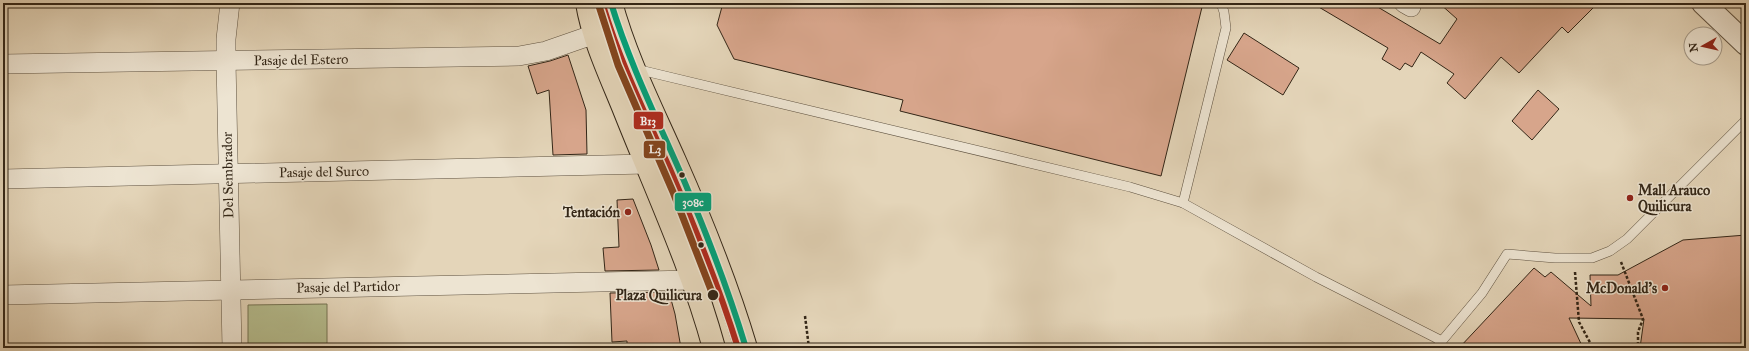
<svg xmlns="http://www.w3.org/2000/svg" width="1749" height="351" viewBox="0 0 1749 351" font-family="'IM FELL Great Primer',serif">
<rect width="100%" height="100%" fill="#e4d5b9"/>
<filter id="stains"><feTurbulence type="fractalNoise" baseFrequency=".005" numOctaves="4"/><feColorMatrix values="0 0 0 0 .2 0 0 0 0 .09 0 0 0 0 .02 0 0 0 .5 -.17"/></filter>
<radialGradient id="worn" r=".72"><stop offset=".6" stop-color="#630" stop-opacity="0"/><stop offset="1" stop-color="#630" stop-opacity=".3"/></radialGradient>
<!-- green -->
<path fill="#b5bd8e" stroke="#747252" d="M327 304V348H248V305Z"/>
<!-- building -->
<g fill="#d7a58b" stroke="#332617">
<path d="M723 3H1203L1161 176 900 111 903 100 734 59 717 25Z"/>
<path d="M1312 3H1371L1440 44 1457 19 1439 3H1598L1568 33 1562 27 1519 73 1501 57 1465 99 1447 83 1454 74 1421 52 1412 67 1405 63 1400 70 1382 59 1388 48Z"/>
<path d="M1244 33 1299 68 1283 95 1227 60Z"/>
<path d="M568 55 586 110 587 154 553 155 549 90 537 94 528 66 550 61Z"/>
<path d="M1538 90 1559 109 1532 140 1512 121Z"/>
<path d="M633 199 651 245 659 270 605 271 603 248 619 247 617 200Z"/>
<path d="M1746 235V348H1640L1644 319 1569 318 1583 348H1459L1534 268 1545 277 1551 272 1591 306 1590 275H1618L1683 240Z"/>
<path d="M669 292 675 314 681 348H627V341L612 342 610 293Z"/>
</g>
<g fill="none" stroke-linecap="round" stroke-linejoin="round">
<defs>
<g id="service">
<path d="M636 69 1130 187 1183 203 1316 277 1442 341"/>
<path d="M1183 203 1226 28 1224 12 1221 3"/>
<path d="M1436 348 1482 293 1507 254 1555 258H1592L1610 251 1627 239 1746 120"/>
</g>
<g id="minor">
<path d="M230 3 226 39V61L232 348"/>
<path d="M1404 3 1411 7"/>
<path d="M3 64 519 56 546 51 595 34"/>
<path d="M3 179 646 164"/>
<path d="M3 295 692 280"/>
</g>
<path id="tertiary" d="M1703 3 1746 44"/>
<g id="primary">
<path d="M587 3C593 40 611 77 625 112 656 190 692 267 714 348"/>
<path d="M611 3C626 58 652 109 675 161 702 222 727 284 746 348"/>
</g>
</defs>
<!-- service casing -->
<use href="#service" stroke="#5f5240" stroke-width="10"/>
<!-- minor casing -->
<use href="#minor" stroke="#5f5240" stroke-width="20"/>
<!-- tertiary casing -->
<use href="#tertiary" stroke="#5f5240" stroke-width="24"/>
<!-- primary casing -->
<use href="#primary" stroke="#332617" stroke-width="24"/>
<!-- path -->
<g stroke="#332617" stroke-width="2.5" stroke-dasharray="3 2" stroke-linecap="butt">
<path d="M1621 262 1643 319 1638 332V348"/>
<path d="M1575 272 1579 322 1593 348"/>
<path d="M805 316 809 348"/>
</g>
<!-- service -->
<use href="#service" stroke="#ede4d2" stroke-width="9"/>
<!-- minor -->
<use href="#minor" stroke="#ede4d2" stroke-width="19"/>
<!-- tertiary -->
<use href="#tertiary" stroke="#ede4d2" stroke-width="22"/>
<!-- primary -->
<use href="#primary" stroke="#e4d5b9" stroke-width="22"/>
<defs>
<path id="bus-1" d="M611 3C630 65 659 123 685 183 708 237 729 292 746 348"/>
<path id="bus-2" d="M603 5C620 62 646 115 670 169 695 227 719 287 738 348"/>
</defs>
<!-- bus-1 casing -->
<use href="#bus-1" stroke="#ede4d2" stroke-width="9"/>
<!-- bus-2 casing -->
<use href="#bus-2" stroke="#ede4d2" stroke-width="9"/>
<!-- bus-1 -->
<use href="#bus-1" stroke="#03a179" stroke-width="6"/>
<!-- bus-2 -->
<use href="#bus-2" stroke="#af2b1e" stroke-width="6"/>
<defs>
<path id="metro-1" d="M598 3 618 65 673 192 713 295"/>
</defs>
<!-- metro-1 casing -->
<use href="#metro-1" stroke="#ede4d2" stroke-width="10"/>
<!-- metro-1 -->
<use href="#metro-1" stroke="#83441d" stroke-width="7"/>
</g>
<!-- markers -->
<g fill="#332617" stroke="#ede4d2" stroke-width="1.5">
<circle cx="682" cy="175" r="3.5"/>
<circle cx="701" cy="245" r="3.5"/>
<circle cx="713" cy="295" r="6"/>
</g>
<g fill="#8f2418" stroke="#ede4d2" stroke-width="1.5">
<circle cx="1630" cy="198" r="4"/>
<circle cx="628" cy="212" r="4"/>
<circle cx="1665" cy="288" r="4"/>
</g>
<g text-anchor="middle" dominant-baseline="central" stroke-width="3" stroke-linejoin="round" paint-order="stroke">
<!-- street labels -->
<g font-size="14" fill="#332617" stroke="#ede4d2">
<text transform="translate(301 60) rotate(-1)">Pasaje del Estero</text>
<text transform="translate(324 172) rotate(-1)">Pasaje del Surco</text>
<text transform="translate(228 175) rotate(-91)">Del Sembrador</text>
<text transform="translate(348 287) rotate(-1)">Pasaje del Partidor</text>
</g>
<!-- poi labels -->
<g font-size="14" font-weight="bold" fill="#332617" stroke="#ede4d2" text-anchor="end">
<text x="1638" y="190" text-anchor="start">Mall Arauco<tspan x="1638" dy="16">Quilicura</tspan></text>
<text x="620" y="212">Tentación</text>
<text x="1657" y="288">McDonald's</text>
</g>
<!-- stop labels -->
<g font-size="14" font-weight="bold" fill="#332617" stroke="#ede4d2" text-anchor="end">
<text x="702" y="295">Plaza Quilicura</text>
</g>
</g>
<g stroke="#ede4d2" stroke-width="1.5">
<rect x="633" y="111" width="31" height="19" rx="4" fill="#af2b1e"/>
<rect x="643" y="140" width="23" height="19" rx="4" fill="#83441d"/>
<rect x="674" y="192" width="38" height="20" rx="4" fill="#03a179"/>
</g>
<g font-size="11" text-anchor="middle" font-weight="bold" fill="#fff">
<text x="648" y="125">B13</text>
<text x="655" y="153">L3</text>
<text x="693" y="206">308c</text>
</g>
<!-- margin -->
<rect width="1749" height="351" fill="none" stroke="#e4d5b9" stroke-width="16"/>
<rect x="4" y="4" width="1741" height="343" fill="none" stroke="#332617" stroke-width="2"/>
<rect x="8" y="8" width="1733" height="335" fill="none" stroke="#332617"/>
<!-- north arrow -->
<g transform="translate(1703 46) rotate(262)"><circle r="19" fill="#ede4d2" stroke="#a39887"/>
<path d="M0-3L7 15L0 10L-7 15Z" fill="#8f2418"/>
<text y="-6" font-size="11" font-weight="bold" text-anchor="middle" fill="#332617">N</text>
</g>
<rect width="100%" height="100%" filter="url(#stains)"/>
<rect width="100%" height="100%" fill="url(#worn)"/>
</svg>
